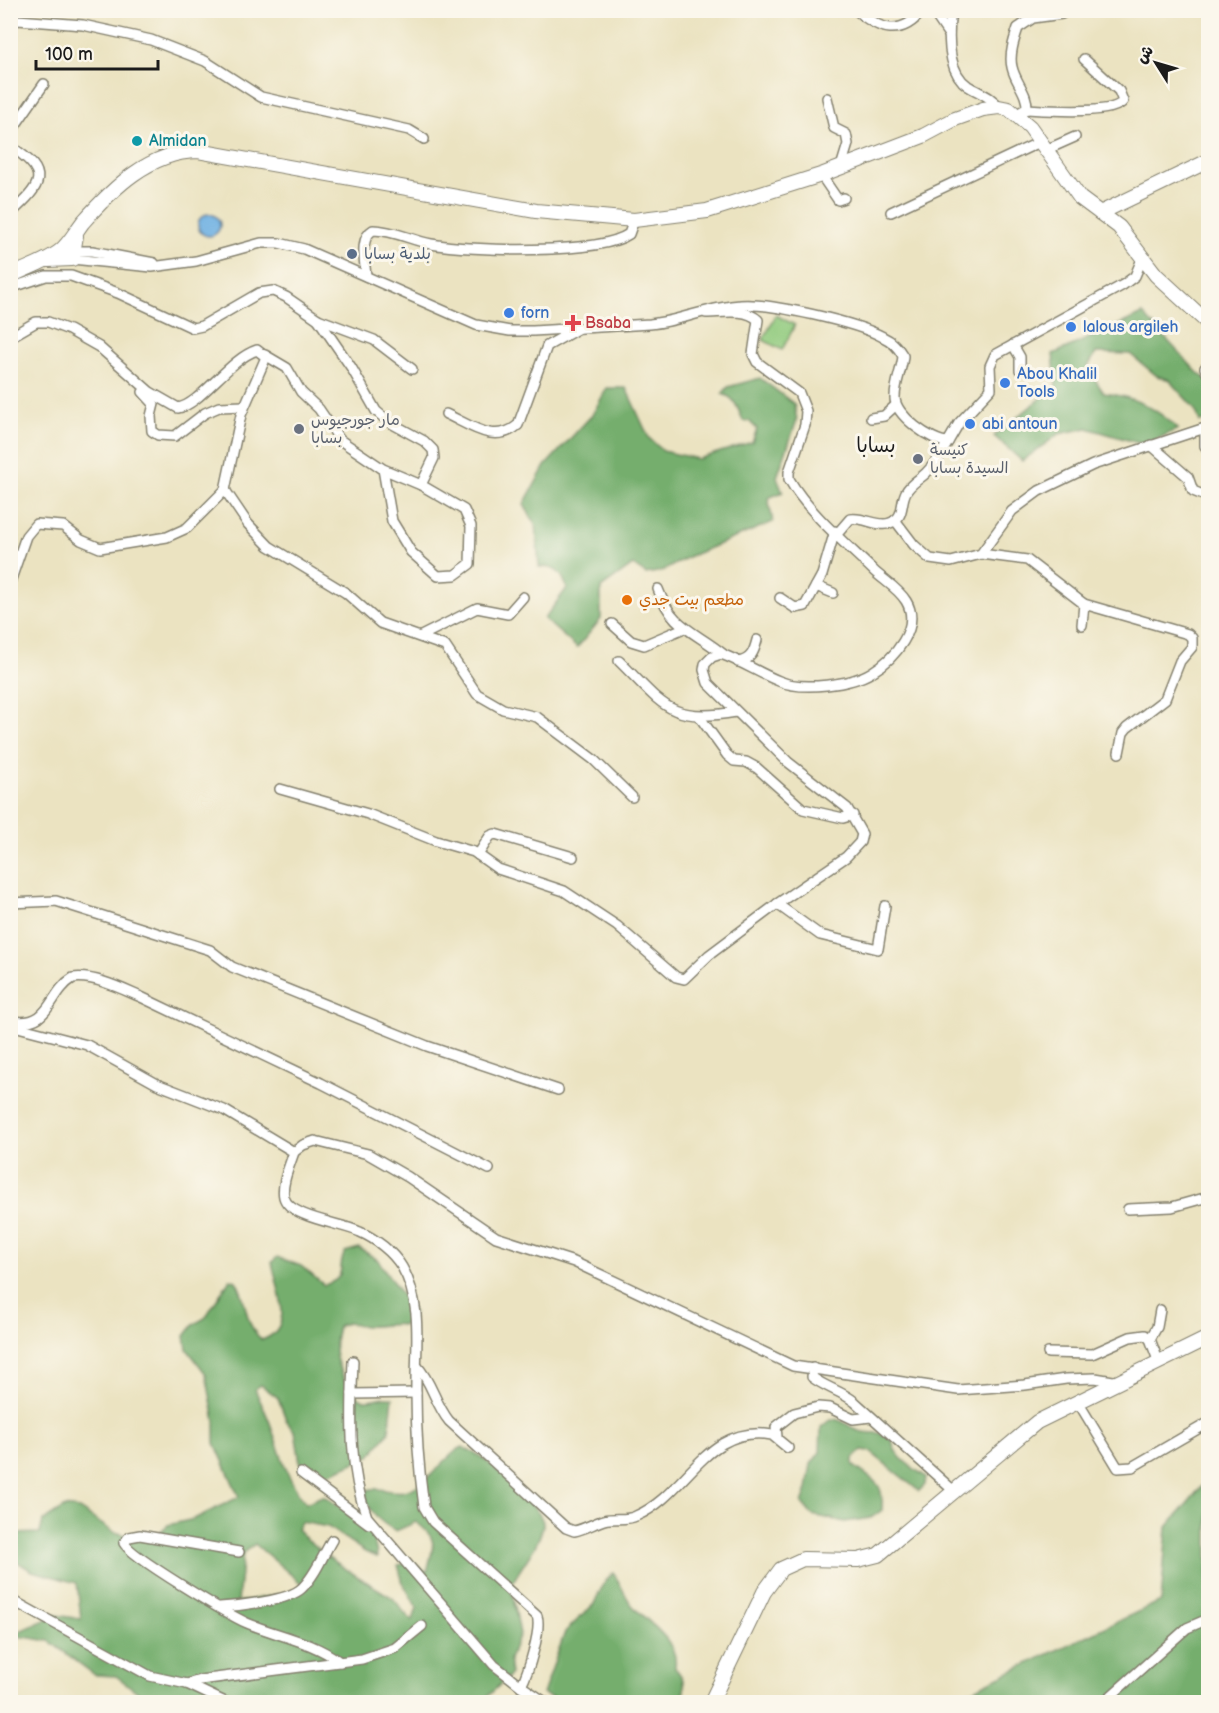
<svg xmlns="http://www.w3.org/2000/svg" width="1219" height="1713" viewBox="0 0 1219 1713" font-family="'Balsamiq Sans','Playpen Sans Arabic',sans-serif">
<rect width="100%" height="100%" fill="#fbf7ec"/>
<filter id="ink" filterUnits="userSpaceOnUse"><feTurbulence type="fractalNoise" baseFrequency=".0167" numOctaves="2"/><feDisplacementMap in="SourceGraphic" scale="12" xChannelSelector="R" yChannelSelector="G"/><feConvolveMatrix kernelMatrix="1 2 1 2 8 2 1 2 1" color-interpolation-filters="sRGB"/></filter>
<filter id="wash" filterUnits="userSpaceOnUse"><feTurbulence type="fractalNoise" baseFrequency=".008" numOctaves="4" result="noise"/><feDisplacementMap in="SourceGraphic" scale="24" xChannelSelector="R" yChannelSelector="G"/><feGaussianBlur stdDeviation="1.35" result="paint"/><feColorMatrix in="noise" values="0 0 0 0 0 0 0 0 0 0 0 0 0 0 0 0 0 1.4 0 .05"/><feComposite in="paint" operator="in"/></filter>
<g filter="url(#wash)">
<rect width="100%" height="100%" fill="#ebe3c1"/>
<!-- green -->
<path fill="#91ca7e" stroke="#56734d" stroke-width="1.5" d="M776 315 795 325 782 350 763 340Z"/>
<!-- forest -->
<g fill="#74ae6d" stroke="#486544" stroke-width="1.5" fill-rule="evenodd">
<path d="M1143 314 1199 374 1208 380V420L1200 422C1195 403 1180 396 1170 380L1157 376 1130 354 1096 353 1087 368 1104 393C1134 396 1157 408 1178 429L1145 445 1087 428 1059 434 1022 461 994 436 1056 386 1053 354Z"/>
<path d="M760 378 794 404 797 420 777 477 783 492 768 498 773 522 688 557 663 571 646 574 633 565 601 588V619L577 648 544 619 567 588C562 573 556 566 539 567L536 527 524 504 545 466 592 415 607 388H626L649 438 663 451 698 459 752 442 757 429 749 421H743C738 409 735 397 722 394L728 387Z"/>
<path d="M359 1248 378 1260 414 1313 404 1325C391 1323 379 1327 366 1326 355 1326 349 1320 338 1326 332 1349 335 1364 348 1385 352 1391 357 1398 365 1400 376 1401 384 1394 393 1398L389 1432 370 1456 331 1473 317 1475 304 1468 300 1462 295 1432 287 1422 278 1398 261 1385 255 1389C261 1404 269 1417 273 1432 282 1457 288 1482 306 1503L322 1496 327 1498C349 1514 376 1527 377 1557L365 1552 328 1527 301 1522 297 1529C322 1557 359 1577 391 1597 400 1603 404 1617 413 1620L417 1608 403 1583 398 1565 411 1562 427 1572C433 1545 440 1540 416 1522L396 1531C381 1523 363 1509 367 1490 381 1486 391 1494 404 1491 424 1488 441 1462 457 1450L463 1447C467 1450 471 1451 475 1453 489 1461 546 1512 543 1525 538 1549 521 1565 511 1586L520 1634 509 1659 511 1674 482 1702H179L140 1694 116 1676 95 1675 49 1641 11 1635 56 1615 81 1619 77 1583 32 1571 11 1558 10 1536 13 1534 40 1533 43 1521 65 1507 79 1509 112 1531 138 1539 156 1535 168 1525 194 1519 239 1497 215 1443V1421L206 1374 187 1349 185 1336 194 1324 205 1318 230 1279 236 1281C248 1300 243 1323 262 1340 297 1328 276 1287 272 1262L277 1257 301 1266 324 1285C349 1278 336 1268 345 1252ZM255 1544 303 1585 298 1591 238 1602 243 1553Z"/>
<path d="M831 1419C844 1419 848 1427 859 1431 873 1436 878 1428 892 1439 893 1457 912 1467 926 1477L925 1485 919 1491 869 1451 862 1450 853 1459V1465C874 1482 884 1480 882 1510L871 1518 845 1522 812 1515 802 1503 807 1489 811 1464 820 1452 821 1427Z"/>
<path d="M1208 1479V1702H946L1161 1601 1167 1527Z"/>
<path d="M613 1573C621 1583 624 1595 632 1605 647 1623 680 1640 675 1668 686 1680 686 1686 682 1702H596L590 1698C573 1707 559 1701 543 1694L565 1632 594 1604 604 1583Z"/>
</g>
<!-- water -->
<circle fill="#6eb0e2" stroke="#45667f" stroke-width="1.5" cx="209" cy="225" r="11"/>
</g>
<g filter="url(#ink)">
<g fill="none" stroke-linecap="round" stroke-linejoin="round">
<defs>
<g id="street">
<path d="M856 10C879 30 901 38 923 10"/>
<path d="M932 10 949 35"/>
<path d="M951 10C948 34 946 71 968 86 979 93 991 96 999 107"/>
<path d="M10 23 18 20 83 25 151 40 205 61 261 97 409 130 424 139"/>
<path d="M827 98 834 128 846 134 848 144 841 167"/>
<path d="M1027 109C1045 110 1114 115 1123 101L1119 91 1084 59"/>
<path d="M1022 111 1027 109C1028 93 1015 82 1012 67 1009 55 1014 40 1018 28L1033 18 1062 14"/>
<path d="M10 133 44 84"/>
<path d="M10 146C52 173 42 185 10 214"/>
<path d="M1048 149 1075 137"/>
<path d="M821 175 838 200 844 198"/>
<path d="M891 212 1042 141"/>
<path d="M71 251H92L154 263"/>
<path d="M72 259 152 267 196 261 261 243H279L304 249 476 325 510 331H533L650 324C681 321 709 307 740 305 769 302 858 323 883 337 892 341 898 347 903 356 902 369 895 383 895 397 894 415 932 442 948 442L959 423 991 389 990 366 995 355 1123 285 1135 276 1142 259"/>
<path d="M366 276C365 262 359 238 373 230 393 230 411 240 431 244 470 251 599 255 629 234L634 220"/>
<path d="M10 288 46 276H71L118 293 193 328 202 326 259 293 273 291 286 297 318 319 374 340 412 369"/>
<path d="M318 319 351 367 376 411 389 422 424 441 433 450 434 458 421 485"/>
<path d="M10 337 36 322H48L69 330 99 347 150 392 178 408C200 405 229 359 257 350L266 357 241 415 225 490 187 528 167 537 100 548 81 540 63 526 36 524 26 536 10 582"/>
<path d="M1013 345 1020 357V370"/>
<path d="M265 355 287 368 301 392 319 409 340 440 383 469 421 485 464 510 471 526 470 564 455 575 438 576 411 552 392 521 383 469"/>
<path d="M1205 368 1208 375"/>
<path d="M143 392 154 404 151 416 152 431 158 435 175 436 205 413 219 407 244 406"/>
<path d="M446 414C470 425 495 445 518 425L547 346 577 329"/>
<path d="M871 418 884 416 896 405"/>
<path d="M1205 429V446L1208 450"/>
<path d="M1151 445 1188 477 1193 491 1208 497"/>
<path d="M225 490 248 524 269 546 346 593 380 623 445 646 477 694 503 709 537 717 594 760 632 797"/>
<path d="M895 520 914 545 930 559 951 562 981 554 1012 511 1039 491 1093 465 1208 427"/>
<path d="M837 534 850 519C863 516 878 528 890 523 905 518 900 503 906 492 911 483 920 479 926 473 935 464 942 453 948 442"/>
<path d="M981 554 1027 560 1084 604 1188 634 1192 638V647L1180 661 1165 699 1127 728 1123 733 1119 753"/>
<path d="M816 586 833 593"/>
<path d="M658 589C672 628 693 630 723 654"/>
<path d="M780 598 795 608 805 606 822 575 835 531"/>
<path d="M612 624 631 641 644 645 684 628"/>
<path d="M1082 625 1084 604"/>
<path d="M421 636 477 608 508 614 523 597"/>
<path d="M619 661C664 705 668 723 736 712"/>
<path d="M738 662C751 660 754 652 757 640"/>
<path d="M699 716 727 755 734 761 746 762 757 768 803 809 843 818 853 815"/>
<path d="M280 789 368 814 436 841 474 852 498 869 564 891 617 926 676 977 684 979 709 955 777 904 846 857 860 842 862 834 847 808 788 762 708 683 704 670 705 664 712 657 721 654C741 661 759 673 779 681 802 691 851 685 872 672 894 659 922 627 906 601 898 588 883 580 873 570 846 544 807 511 789 479V472L805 425 806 411 799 393 757 362 753 354 758 320C746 308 722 313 706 313"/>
<path d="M478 855 490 836 495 834 573 857"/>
<path d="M10 903 56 901 210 950 232 967 427 1046 558 1090"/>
<path d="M777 904 820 935 878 949 885 906"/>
<path d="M13 1021C52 1027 48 993 73 978 94 975 122 989 141 997L321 1083 489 1169"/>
<path d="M10 1025 87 1045 157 1084 224 1110 294 1152 303 1145 315 1141 368 1154 408 1177 496 1237 574 1262 793 1366 958 1390 1025 1385 1066 1379 1095 1378 1119 1382"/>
<path d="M294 1152C290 1165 281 1184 284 1197 289 1218 342 1223 360 1232 376 1239 393 1252 402 1267 424 1305 415 1351 416 1393 416 1431 419 1470 424 1507L433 1522 537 1616C542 1629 528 1673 521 1686L545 1702"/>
<path d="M1128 1209 1172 1207 1208 1197"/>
<path d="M1150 1339 1157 1327 1160 1310"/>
<path d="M1048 1353 1092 1354 1130 1337 1145 1335 1150 1339 1159 1363"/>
<path d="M353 1361C351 1413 348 1467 367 1517L494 1665 521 1686"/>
<path d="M417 1366C432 1382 435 1404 449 1421L566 1528 574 1531C585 1529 594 1523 604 1520 614 1517 626 1521 636 1516 688 1494 706 1423 772 1435L788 1448"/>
<path d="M813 1368 812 1377C824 1387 842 1391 855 1402L955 1492"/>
<path d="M352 1394 416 1393"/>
<path d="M1078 1402 1118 1468 1132 1467 1208 1423"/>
<path d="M777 1437 776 1427 794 1413 818 1407 830 1408 853 1419 871 1417"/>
<path d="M301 1473 369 1524"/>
<path d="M239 1552 140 1535 129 1537 124 1543C130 1556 229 1615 247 1623 278 1636 312 1641 340 1662"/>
<path d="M10 1599 150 1676 187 1684 225 1702"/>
<path d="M220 1607C238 1606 289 1601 302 1588 315 1576 323 1555 332 1540"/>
<path d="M187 1684 200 1680 362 1659 395 1648 422 1626"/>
<path d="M1104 1702 1187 1628 1208 1619"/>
</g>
<g id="secondary">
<path d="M1100 213 1208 161"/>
<path d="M48 260 72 259 76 236"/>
<path d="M10 276C26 268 46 262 60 251 69 244 76 231 83 222 113 188 149 152 198 151L536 211 634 220 707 211 821 175 923 136 955 119 983 109 999 107 1009 109 1030 127 1080 198 1119 227 1156 275 1208 323"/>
<path d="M711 1702 764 1592 781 1569 803 1559 858 1560 878 1555 1037 1422 1208 1338"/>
</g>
</defs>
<!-- street casing -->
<use href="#street" stroke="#84806e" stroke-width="12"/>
<!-- secondary casing -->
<use href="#secondary" stroke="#84806e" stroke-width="16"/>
<!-- street -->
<use href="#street" stroke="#fff" stroke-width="9"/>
<!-- secondary -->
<use href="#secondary" stroke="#fff" stroke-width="14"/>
</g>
</g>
<!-- markers -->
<circle fill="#0f9aa8" stroke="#fbf7ec" stroke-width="2" cx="137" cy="141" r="6"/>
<circle fill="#5c6f8a" stroke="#fbf7ec" stroke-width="2" cx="352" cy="254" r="6"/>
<g fill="#3f7fe0" stroke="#fbf7ec" stroke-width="2">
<circle cx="509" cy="313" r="6"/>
<circle cx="1071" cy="327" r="6"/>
<circle cx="1005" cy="383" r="6"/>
<circle cx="970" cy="424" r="6"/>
</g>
<path fill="#e0444e" stroke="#fbf7ec" stroke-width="2" d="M570 314h6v6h6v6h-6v6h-6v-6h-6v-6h6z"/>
<g fill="#6b7280" stroke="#fbf7ec" stroke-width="2">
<circle cx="299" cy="429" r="6"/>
<circle cx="918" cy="459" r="6"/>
</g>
<circle fill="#e8710a" stroke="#fbf7ec" stroke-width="2" cx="627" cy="600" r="6"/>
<g text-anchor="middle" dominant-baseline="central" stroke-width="6" stroke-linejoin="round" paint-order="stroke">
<!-- culture labels -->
<g font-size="16" fill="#0d838f" stroke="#fbf7ec" text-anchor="start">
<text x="149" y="141">Almidan</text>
</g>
<!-- service labels -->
<g font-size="16" fill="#4e5e75" stroke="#fbf7ec" text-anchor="start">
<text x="364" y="254">بلدية بسابا</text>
</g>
<!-- shop labels -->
<g font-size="16" fill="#366cbe" stroke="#fbf7ec" text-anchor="start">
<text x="521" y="313">forn</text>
<text x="1083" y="327">lalous argileh</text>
<text x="1017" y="374">Abou Khalil<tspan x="1017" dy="18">Tools</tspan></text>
<text x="982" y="424">abi antoun</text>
</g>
<!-- health labels -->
<g font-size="16" fill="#be3a42" stroke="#fbf7ec" text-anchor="start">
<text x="585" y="323">Bsaba</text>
</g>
<!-- worship labels -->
<g font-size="16" fill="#5b616d" stroke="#fbf7ec" text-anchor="start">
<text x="311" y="420">مار جورجيوس<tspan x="311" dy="18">بسابا</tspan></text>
<text x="930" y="450">كنيسة<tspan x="930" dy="18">السيدة بسابا</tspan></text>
</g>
<!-- food labels -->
<g font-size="16" fill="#c56008" stroke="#fbf7ec" text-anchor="start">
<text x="639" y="600">مطعم بيت جدي</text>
</g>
<!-- quarter labels -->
<g font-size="20" fill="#1c1c1c" stroke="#fbf7ec">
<text x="876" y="446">بسابا</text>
</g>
</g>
<!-- margin -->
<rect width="1219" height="1713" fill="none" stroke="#fbf7ec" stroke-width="36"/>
<!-- north arrow -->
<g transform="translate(1156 63) rotate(307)" stroke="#fbf7ec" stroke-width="4.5" paint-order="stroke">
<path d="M0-4.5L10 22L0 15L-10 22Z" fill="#1c1c1c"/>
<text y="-9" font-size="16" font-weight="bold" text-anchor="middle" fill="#1c1c1c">ش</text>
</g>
<!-- scale -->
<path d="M36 60v9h122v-9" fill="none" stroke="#1c1c1c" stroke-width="3"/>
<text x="45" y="60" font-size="18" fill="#1c1c1c" stroke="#fbf7ec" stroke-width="4.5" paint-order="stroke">100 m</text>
</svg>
